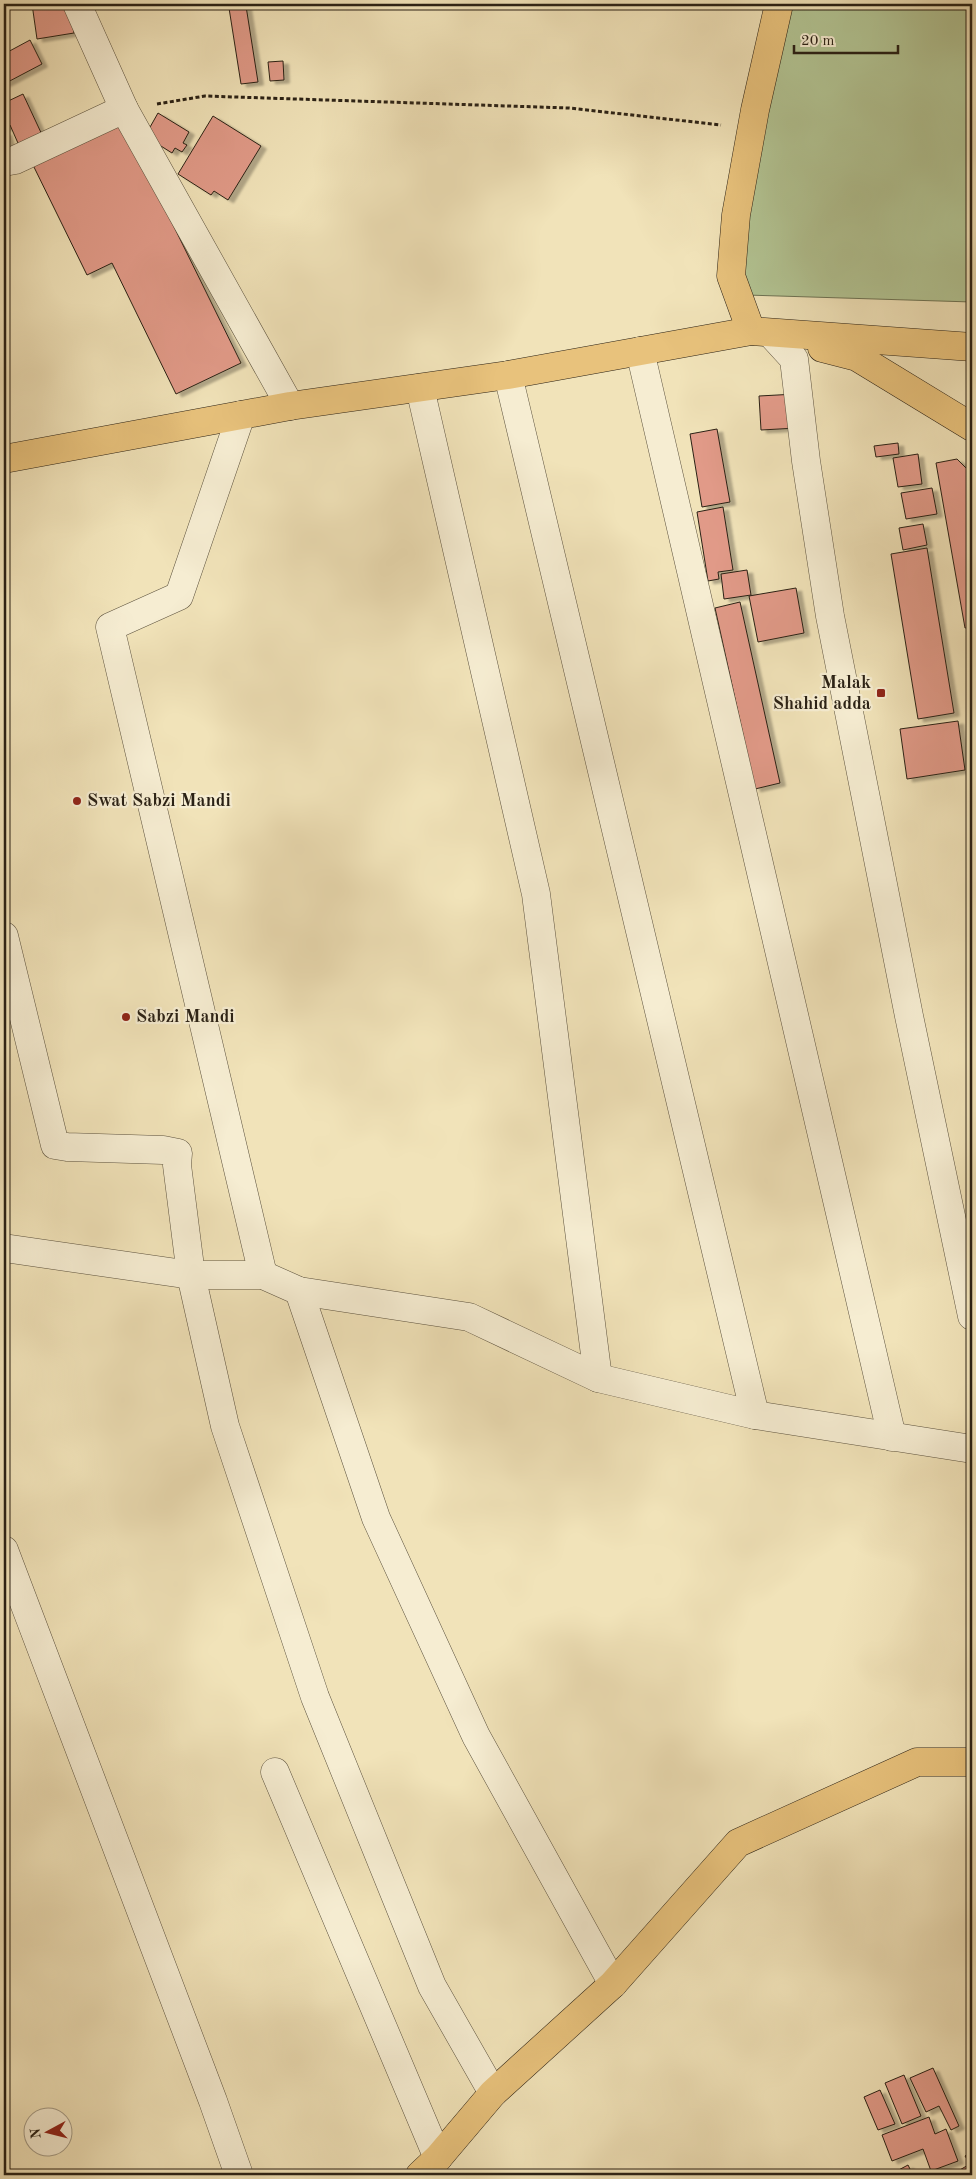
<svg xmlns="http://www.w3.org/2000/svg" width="976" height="2179" viewBox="0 0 976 2179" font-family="'Old Standard TT',serif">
<defs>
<filter id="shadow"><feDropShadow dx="5.5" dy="3" stdDeviation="1" flood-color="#0004"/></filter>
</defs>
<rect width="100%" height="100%" fill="#f1e3b9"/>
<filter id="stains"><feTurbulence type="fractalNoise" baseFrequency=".004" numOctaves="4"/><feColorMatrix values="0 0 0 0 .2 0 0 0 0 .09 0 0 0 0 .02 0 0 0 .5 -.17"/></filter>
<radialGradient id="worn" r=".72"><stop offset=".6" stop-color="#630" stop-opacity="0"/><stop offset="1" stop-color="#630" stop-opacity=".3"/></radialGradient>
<!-- green -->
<path fill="#b3c594" stroke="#6e7354" d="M791 4H972V302L746 295 723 211Z"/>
<!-- building -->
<g fill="#e19a88" stroke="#2a2115" filter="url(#shadow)">
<path d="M32 4H69L74 33 37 39Z"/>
<path d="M246 6 258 82 241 84 229 8Z"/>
<path d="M30 40 42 64 4 84V54Z"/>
<path d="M283 61 284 80 270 81 268 62Z"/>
<path d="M23 94 44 139 21 150 10 125 4 128V103Z"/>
<path d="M158 113 189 132 183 143 187 145 182 152 175 148 172 153 145 136Z"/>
<path d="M213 116 261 146 228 200 214 191 211 195 178 174Z"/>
<path d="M120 117 241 363 176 394 112 263 87 275 31 161Z"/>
<path d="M6 132 12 155 4 158V133Z"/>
<path d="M796 394 797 428 761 430 759 396Z"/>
<path d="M717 429 730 502 702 507 690 434Z"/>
<path d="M898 443 899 454 876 457 874 446Z"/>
<path d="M918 454 922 484 898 487 893 458Z"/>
<path d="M957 459 972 474V627L965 628 936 463Z"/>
<path d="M932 488 937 514 906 519 901 493Z"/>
<path d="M723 507 733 570 718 572 719 579 708 581 697 512Z"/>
<path d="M923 524 927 545 903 550 899 528Z"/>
<path d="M927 548 954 713 918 719 891 554Z"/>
<path d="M747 570 751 595 724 599 721 574Z"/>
<path d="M796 588 804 633 758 642 749 596Z"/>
<path d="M740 602 780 783 755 789 715 608Z"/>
<path d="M972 629V665L967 630Z"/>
<path d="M958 721 965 770 907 779 900 729Z"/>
<path d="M933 2068 959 2126 951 2130 939 2106 926 2112 910 2078Z"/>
<path d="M904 2075 921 2116 902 2124 885 2083Z"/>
<path d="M880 2090 895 2124 878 2130 864 2097Z"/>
<path d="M929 2117 935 2134 946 2129 958 2161 931 2171 923 2149 892 2161 882 2135Z"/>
<path d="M972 2151V2175H961L958 2171 970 2164 965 2156Z"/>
<path d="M908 2165 913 2175H894L893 2173Z"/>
</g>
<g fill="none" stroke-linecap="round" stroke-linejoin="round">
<defs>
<g id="minor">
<path d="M77 4 124 109 290 406"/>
<path d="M4 162 15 160 124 109"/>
<path d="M773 336 794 359 806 461 830 616 909 1016 972 1316"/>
<path d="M640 351 892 1437"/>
<path d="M508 375 755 1415"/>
<path d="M420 388 536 894 598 1378"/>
<path d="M241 415 179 596 110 627 263 1275"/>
<path d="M4 936 55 1145 67 1147 163 1150 178 1153 177 1165 191 1275 225 1426 315 1697 432 1986 493 2093"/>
<path d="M4 1248 191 1275H263L299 1291 469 1317 598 1378 755 1415 972 1449"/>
<path d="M299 1291 376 1518 476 1736 613 1984"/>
<path d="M4 1550 213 2101 239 2175"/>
<path d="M275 1772 438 2158"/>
</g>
<g id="major">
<path d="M751 331 731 276 736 215 755 110 779 4"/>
<path d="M822 348 857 357 972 427"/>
<path d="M4 459 290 406 508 375 751 331 972 347"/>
<path d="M420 2175 438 2158 493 2093 613 1984 738 1843 917 1762H972"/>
</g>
</defs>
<!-- minor casing -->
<use href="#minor" stroke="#5c523e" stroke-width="29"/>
<!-- major casing -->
<use href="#major" stroke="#2a2115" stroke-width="29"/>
<!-- path -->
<path stroke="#2a2115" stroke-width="3" stroke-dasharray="4 2.5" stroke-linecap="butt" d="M157 104 205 96 569 108 721 125"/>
<!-- minor -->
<use href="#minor" stroke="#f6edd2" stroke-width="28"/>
<!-- major -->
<use href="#major" stroke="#e8c27c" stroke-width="28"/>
</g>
<!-- markers -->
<g fill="#8f2418" stroke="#f6edd2" stroke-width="2">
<rect x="876" y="688" width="10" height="10" rx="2.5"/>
<circle cx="77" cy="801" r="5"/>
<circle cx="126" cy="1017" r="5"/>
</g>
<g text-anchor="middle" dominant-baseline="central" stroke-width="4.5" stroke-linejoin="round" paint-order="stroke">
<!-- poi labels -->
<g font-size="18" font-weight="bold" fill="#2a2115" stroke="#f6edd2" text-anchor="start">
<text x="871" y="683" text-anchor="end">Malak<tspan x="871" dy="21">Shahid adda</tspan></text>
<text x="87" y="801">Swat Sabzi Mandi</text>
<text x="136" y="1017">Sabzi Mandi</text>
</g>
</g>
<!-- margin -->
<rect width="976" height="2179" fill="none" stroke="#f1e3b9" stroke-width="20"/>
<rect x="5" y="5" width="966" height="2169" fill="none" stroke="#2a2115" stroke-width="2.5"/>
<rect x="10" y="10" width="956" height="2159" fill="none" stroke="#2a2115"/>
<!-- north arrow -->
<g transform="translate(48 2132) rotate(263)"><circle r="24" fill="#f6edd2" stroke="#a49b86"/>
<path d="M0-4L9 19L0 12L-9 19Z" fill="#8f2418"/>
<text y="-8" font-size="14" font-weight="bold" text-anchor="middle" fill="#2a2115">N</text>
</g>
<!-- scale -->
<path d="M794 45v8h104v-8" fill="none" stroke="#2a2115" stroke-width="2.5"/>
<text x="801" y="45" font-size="15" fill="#2a2115" stroke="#f6edd2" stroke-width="4" paint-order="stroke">20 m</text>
<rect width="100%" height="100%" filter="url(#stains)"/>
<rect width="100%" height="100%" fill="url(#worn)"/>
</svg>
